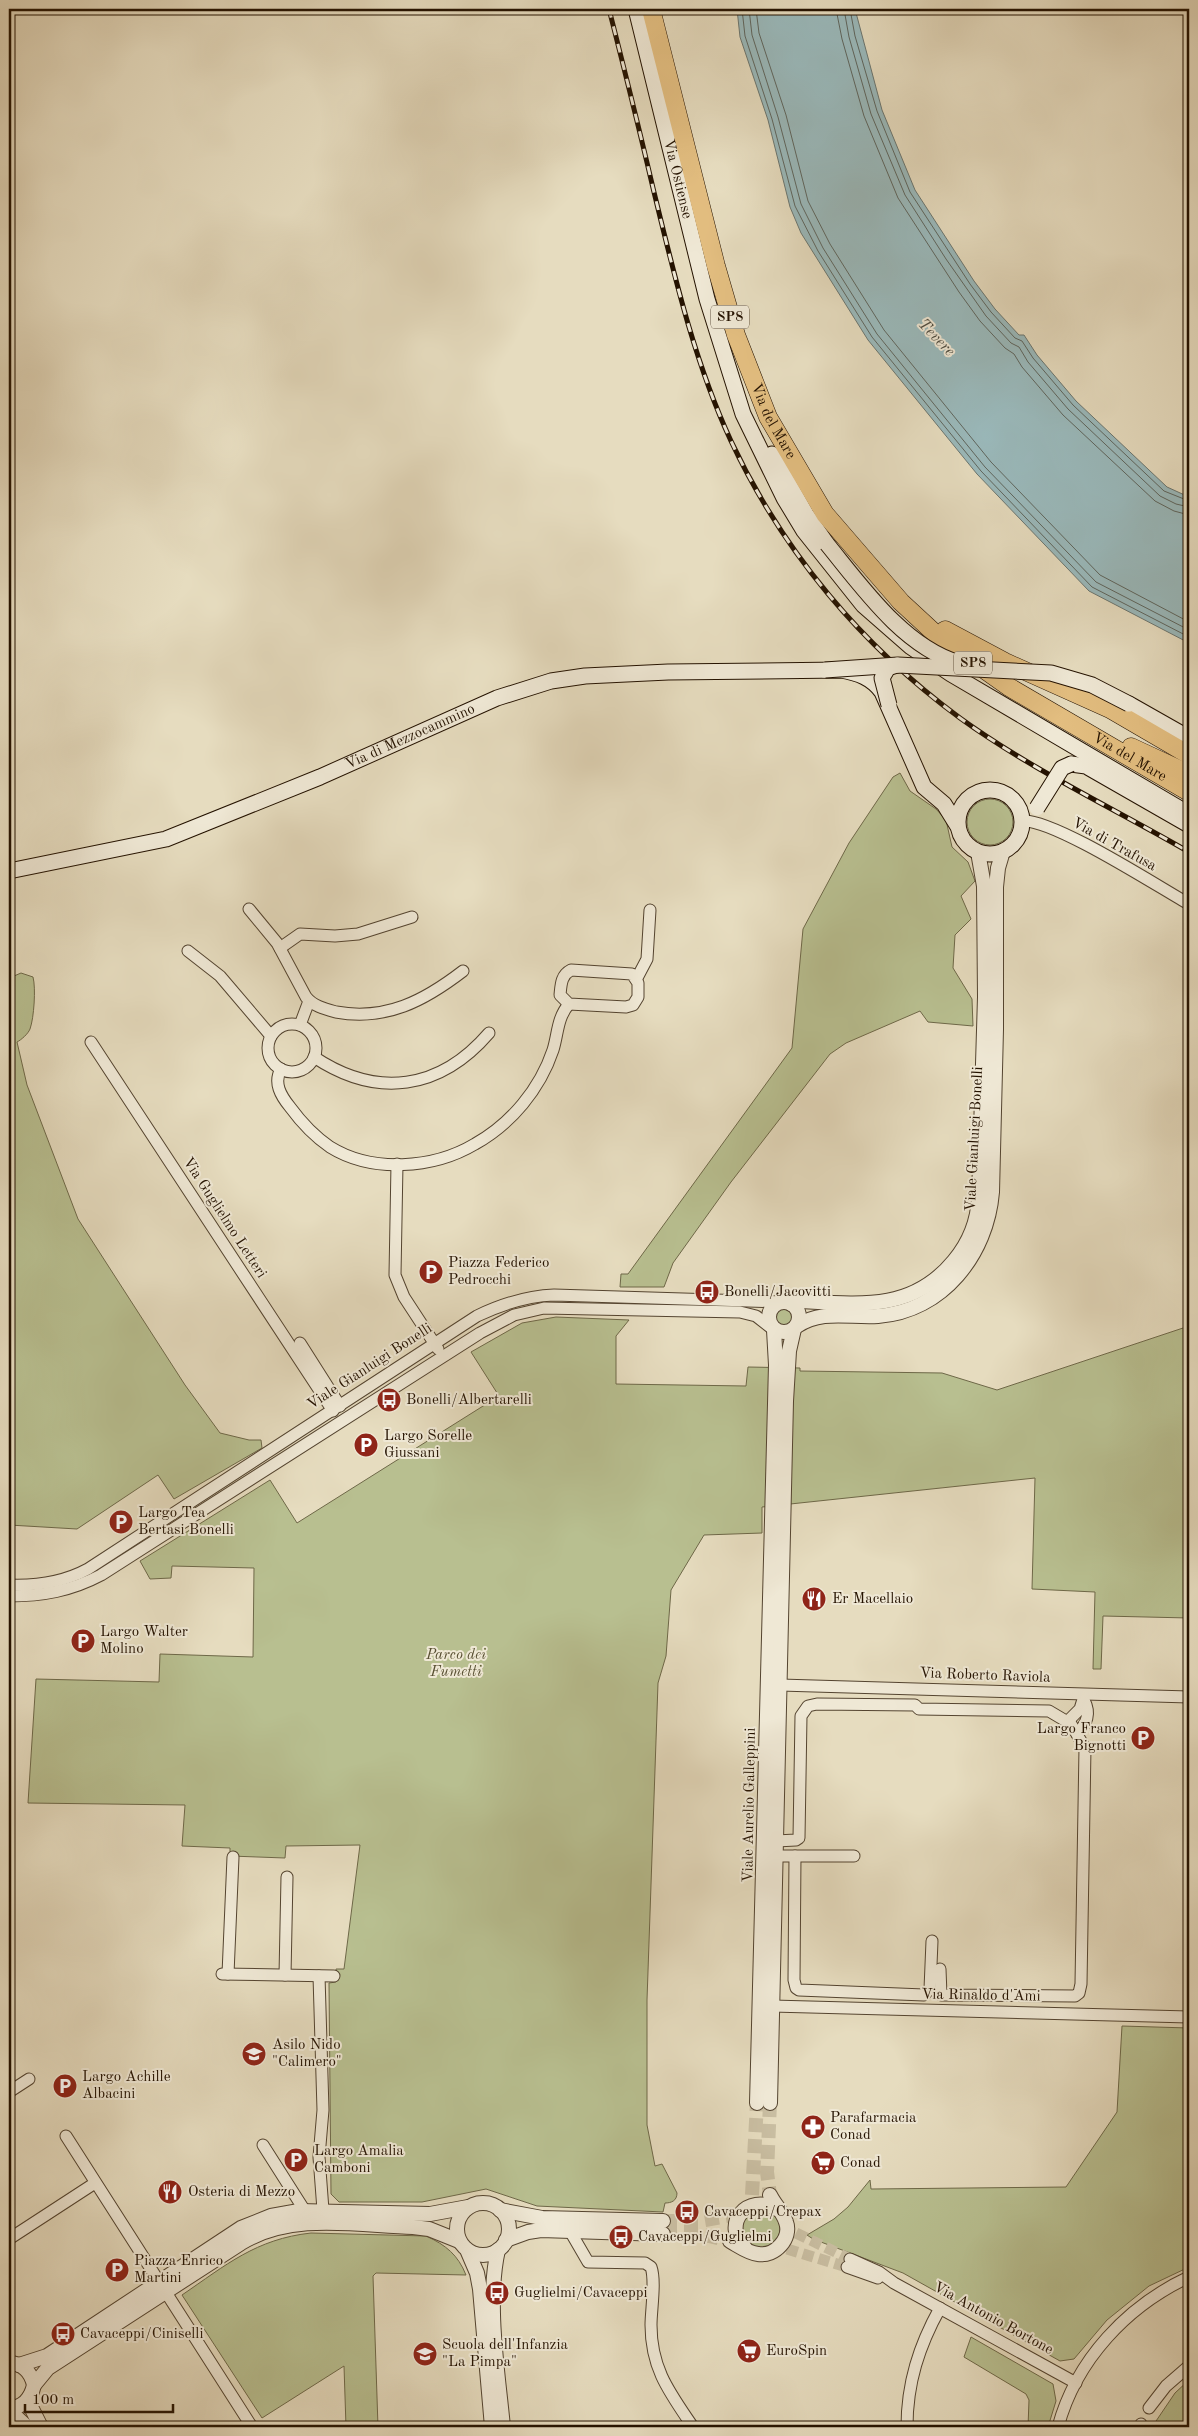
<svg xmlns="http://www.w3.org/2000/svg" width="1198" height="2436" viewBox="0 0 1198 2436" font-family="'Old Standard TT',serif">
<rect width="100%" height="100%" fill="#e6dcbf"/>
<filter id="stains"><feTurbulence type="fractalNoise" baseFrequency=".004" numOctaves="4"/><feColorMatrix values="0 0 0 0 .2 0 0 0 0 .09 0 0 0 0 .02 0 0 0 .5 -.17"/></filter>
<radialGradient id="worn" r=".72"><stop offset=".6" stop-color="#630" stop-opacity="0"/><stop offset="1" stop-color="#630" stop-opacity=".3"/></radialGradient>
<!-- green -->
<g fill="#b8bf90" stroke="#6e6848">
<path d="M900 773 910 791 936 809 946 820 952 847 968 862 975 881 961 896 971 919 955 935 953 968 972 999 973 1026 928 1022 920 1011 846 1043 830 1054 731 1182 673 1263 664 1287H620L621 1274H628L792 1048 803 929 849 843 893 777Z"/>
<circle cx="990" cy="822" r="23"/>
<path d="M21 973 33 977C36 988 34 1018 30 1029 28 1034 21 1040 17 1042L27 1085 78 1219 185 1385 220 1433 249 1440H261L262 1448 174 1499 158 1475 77 1529 9 1525V1003H12L14 976Z"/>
<circle cx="784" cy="1318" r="10"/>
<path d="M556 1317 629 1320 616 1336V1384L746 1386 748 1367 800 1368V1371L942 1373 997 1390 1189 1326V1618L1103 1616 1101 1669H1093L1095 1592 1032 1589 1035 1478 762 1507V1533L704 1535 671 1590 666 1656 658 1683 647 2000V2125L655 2166 662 2164 677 2193C677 2201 671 2203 665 2203L663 2212 537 2206 486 2189 422 2202H339L331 2194 329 1983 336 1982V1969H344L360 1845 286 1846 285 1858 230 1856V1848L182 1846 185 1805 28 1803 36 1679 159 1682 160 1654 253 1657 254 1568 172 1566 171 1578 150 1579 140 1561 270 1480 297 1523 499 1396 471 1352 522 1323Z"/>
<path d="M1122 2026 1189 2028V2267L1149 2286 1107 2320 1074 2359 1060 2361 903 2273 813 2239 807 2235 834 2219 848 2207 870 2180 871 2189 1066 2187 1117 2112Z"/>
<circle cx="761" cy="2229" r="19"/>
<path d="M311 2233 426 2236C446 2245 458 2255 466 2275L376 2273 373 2276 378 2427H346L344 2366 262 2418 182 2295C226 2265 256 2239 311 2233Z"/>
<path d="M971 2337 1053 2384 1056 2401 1048 2427H1028L1029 2400 1026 2394 964 2357Z"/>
<path d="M1189 2380V2427H1152L1175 2393Z"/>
</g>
<!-- water -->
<path fill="#9ab9bb" stroke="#6b7670" d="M737 9H855L882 110 915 190 974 281 995 309 1019 335H1024L1037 355 1076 401 1167 487 1189 497V643L1089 591 977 474 868 340 801 233 790 207 768 120 740 37Z"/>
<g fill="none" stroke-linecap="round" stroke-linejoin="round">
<!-- shore -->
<g stroke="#5f665e" stroke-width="1">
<path d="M742 9 745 36 772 119 795 206 818 251 872 337 981 471 1092 587 1189 637"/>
<path d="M749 9 752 35 778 117 801 204 823 248 877 334 985 467 1096 582 1189 630"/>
<path d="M756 9 759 33 786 115 808 201 830 244 884 330 991 462 1100 575 1189 622"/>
<path d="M836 9 842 39 864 116 898 198 959 292 980 321 1005 348 1014 354 1022 367 1063 415 1155 501 1174 511 1189 515"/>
<path d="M844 9 849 37 871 114 905 195 946 259 986 316 1011 343 1019 347 1028 362 1068 409 1160 496 1176 504 1189 507"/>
<path d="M850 9 855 36 877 111 910 192 970 284 991 312 1015 338 1022 341 1033 358 1073 405 1164 491 1189 501"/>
</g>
<!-- minor-tunnel -->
<g stroke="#c9bea2" stroke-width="11" stroke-dasharray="11 5.5" stroke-linecap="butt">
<path d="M796 2233 850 2259"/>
<path d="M787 2249 847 2267"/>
</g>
<!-- tertiary-tunnel -->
<g stroke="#c9bea2" stroke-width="14" stroke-dasharray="14 7" stroke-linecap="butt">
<path d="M770 2103 767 2172 770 2195"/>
<path d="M752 2195 757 2103"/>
<path d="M663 2221H699L728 2216"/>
<path d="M663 2234H701L730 2241"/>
</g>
<defs>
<g id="minor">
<path d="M1022 821C1052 818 1157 886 1189 904"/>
<path d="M249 909 277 943 306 997C313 1006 325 1009 336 1012 386 1021 424 1001 463 971"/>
<path d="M280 948 300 934 335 936 358 934 412 917"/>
<path d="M188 951 220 976 271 1036"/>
<path d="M571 970 632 974 638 983V997L633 1005 626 1007 569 1004 560 995C561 985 561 975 571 970Z"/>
<path d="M637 978 647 959 650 910"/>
<circle cx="292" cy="1048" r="24"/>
<path d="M300 1025 309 1001"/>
<path d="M91 1042 333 1411"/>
<path d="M314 1057C377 1099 440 1090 489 1033"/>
<path d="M281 1069C273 1083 281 1096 290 1107 301 1122 314 1136 330 1147 372 1173 433 1169 475 1144 511 1124 540 1089 553 1050 558 1034 557 1018 569 1004"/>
<path d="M397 1164 395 1275 404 1297 438 1349"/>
<path d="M300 1343 340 1406"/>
<path d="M9 1585C35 1586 64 1582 88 1569L477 1316C502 1304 526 1296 554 1295L783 1302"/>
<path d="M9 1596C42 1596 71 1591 101 1575L480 1333 514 1315 544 1308 740 1312 756 1316 774 1330"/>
<path d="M780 1685 1189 1697"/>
<path d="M1067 1722 1080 1709 1084 1696"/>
<path d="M1077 1734C1087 1723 1091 1714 1084 1700"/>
<path d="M776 1841 796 1840 799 1838 801 1716 808 1706 817 1704 915 1705 919 1709 1049 1711 1071 1724 1085 1748 1081 1984 1079 1993 1075 1996 941 1995 940 1969"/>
<path d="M776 1856H854"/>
<path d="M795 1856 794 1980 796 1988 799 1990 924 1995 930 1989 932 1941"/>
<path d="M222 1974 334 1976"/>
<path d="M228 1974 233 1857"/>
<path d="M285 1975 287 1877"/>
<path d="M319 1976 323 2110 319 2157 323 2210"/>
<path d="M772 2006 1189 2017"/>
<path d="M9 2092 29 2079"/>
<path d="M66 2136 252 2427"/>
<path d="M263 2145 305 2211"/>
<path d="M570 2231 588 2262 645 2263 651 2267C656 2281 651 2310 651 2325 651 2369 670 2393 693 2427"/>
<path d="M9 2239 95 2183"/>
<path d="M850 2259 879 2272 894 2283 1076 2383"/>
<path d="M847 2267 878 2278"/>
<path d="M1149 2408 1166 2386 1189 2366"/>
<path d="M907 2427C907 2383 919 2346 940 2308"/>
<path d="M1058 2427C1076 2360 1127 2306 1189 2277"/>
<path d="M1140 2427 1141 2424"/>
</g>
<g id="tertiary">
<circle cx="784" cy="1317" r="15"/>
<path d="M791 1304 802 1301C861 1305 913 1311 954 1261 969 1243 978 1221 979 1197L985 997 984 886 978 852"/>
<path d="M797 1326C822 1309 850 1318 878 1316 943 1311 987 1254 992 1192L996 1029V887L998 868 1003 851"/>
<path d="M757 2103 776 1365 774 1330"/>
<path d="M770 2103 786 1401 789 1351 794 1329"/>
<circle cx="483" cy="2229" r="26"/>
<path d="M500 2210 542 2218 663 2221"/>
<path d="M506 2240 528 2232 541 2230 663 2234"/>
<path d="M730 2241C739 2246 748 2253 758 2254 775 2257 792 2238 786 2222 783 2212 774 2204 770 2195"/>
<path d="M745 2248C721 2224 747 2193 777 2209"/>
<path d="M498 2250C486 2302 498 2373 503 2427"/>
<path d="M468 2252 477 2273 480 2289 492 2427"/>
<path d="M9 2363C22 2363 31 2372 34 2385 31 2398 23 2408 9 2408"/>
<path d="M19 2365 47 2356 241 2228 271 2216 299 2211 430 2214 468 2207"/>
<path d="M34 2385 48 2368 241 2243C292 2212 355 2225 413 2227L429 2229 459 2241"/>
<path d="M30 2396V2405L41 2427"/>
<path d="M9 2410 27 2427"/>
</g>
<g id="secondary">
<path id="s1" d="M636 9 707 299 743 414 784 498 804 531 863 605 911 647 951 674 1189 814"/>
<path d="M772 454 806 514 827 544"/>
<path d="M1129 704 1189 738"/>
<path d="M1071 764 1086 766 1189 825"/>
<circle cx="990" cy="822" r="32"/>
<path id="s2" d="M9 871 166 839 320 777 497 698 551 681 585 676 668 672 841 670C858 673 872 678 882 692L924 787 944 804 957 825"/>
</g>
<g id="primary">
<path id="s3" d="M651 9 716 266 736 335 768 417 825 514 901 602 941 639 1009 687 1189 792"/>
<path d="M945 630 1005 662 1110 709 1189 755"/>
<path d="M1131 747 1189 774"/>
</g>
</defs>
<!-- minor casing -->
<use href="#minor" stroke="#544430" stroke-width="13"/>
<!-- tertiary casing -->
<use href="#tertiary" stroke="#544430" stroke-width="16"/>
<!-- secondary casing -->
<use href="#secondary" stroke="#241200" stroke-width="17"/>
<!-- primary casing -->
<use href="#primary" stroke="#241200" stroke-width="19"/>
<!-- minor -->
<use href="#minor" stroke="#efe8d5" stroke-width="11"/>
<!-- tertiary -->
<use href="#tertiary" stroke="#efe8d5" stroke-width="14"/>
<!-- secondary -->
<use href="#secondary" stroke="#efe8d5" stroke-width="15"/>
<!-- primary -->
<use href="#primary" stroke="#e3be80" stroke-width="18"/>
<defs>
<path id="rail" d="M609 9C624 68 639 128 653 188 674 274 694 361 731 441 783 552 862 646 960 718 1032 770 1113 808 1189 852"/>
</defs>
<!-- rail casing -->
<use href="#rail" stroke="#241200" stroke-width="5"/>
<!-- rail -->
<use href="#rail" stroke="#efe8d5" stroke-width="3" stroke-dasharray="9" stroke-linecap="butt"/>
<defs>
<g id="secondary-bridge">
<path d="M827 544C862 587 904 647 959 663"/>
<path d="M825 670 898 665 1051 673 1092 685 1129 704"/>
<path d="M889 705 882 678 888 668 897 665"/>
<path d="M1037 808 1062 768 1071 764"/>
</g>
</defs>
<!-- secondary-bridge casing -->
<use href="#secondary-bridge" stroke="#241200" stroke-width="17" stroke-linecap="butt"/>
<!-- secondary-bridge -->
<use href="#secondary-bridge" stroke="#efe8d5" stroke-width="15"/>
</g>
<!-- icons -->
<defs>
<symbol id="parking-disc" viewBox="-11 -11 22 22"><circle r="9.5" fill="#8f2418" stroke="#efe8d5"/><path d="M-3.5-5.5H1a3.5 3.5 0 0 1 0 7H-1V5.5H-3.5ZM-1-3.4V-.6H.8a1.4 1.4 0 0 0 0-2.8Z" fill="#fff"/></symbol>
<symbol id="bus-disc" viewBox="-11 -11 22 22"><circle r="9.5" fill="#8f2418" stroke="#efe8d5"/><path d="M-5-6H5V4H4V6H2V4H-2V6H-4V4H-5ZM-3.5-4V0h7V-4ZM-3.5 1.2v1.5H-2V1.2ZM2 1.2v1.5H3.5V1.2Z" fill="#fff"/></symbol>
<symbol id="restaurant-disc" viewBox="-11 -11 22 22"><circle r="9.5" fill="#8f2418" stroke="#efe8d5"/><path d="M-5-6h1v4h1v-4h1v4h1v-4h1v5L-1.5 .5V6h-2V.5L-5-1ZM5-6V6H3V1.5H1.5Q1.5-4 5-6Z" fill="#fff"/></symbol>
<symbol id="school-disc" viewBox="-11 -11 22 22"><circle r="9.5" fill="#8f2418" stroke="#efe8d5"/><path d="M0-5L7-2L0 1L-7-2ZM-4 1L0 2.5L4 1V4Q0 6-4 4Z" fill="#fff"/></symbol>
<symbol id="pharmacy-disc" viewBox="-11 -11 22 22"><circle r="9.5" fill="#8f2418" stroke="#efe8d5"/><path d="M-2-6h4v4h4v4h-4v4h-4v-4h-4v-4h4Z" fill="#fff"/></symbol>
<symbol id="supermarket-disc" viewBox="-11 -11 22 22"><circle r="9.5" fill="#8f2418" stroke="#efe8d5"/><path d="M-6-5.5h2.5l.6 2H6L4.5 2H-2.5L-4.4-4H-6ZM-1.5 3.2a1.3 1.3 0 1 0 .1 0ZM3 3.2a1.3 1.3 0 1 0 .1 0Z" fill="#fff"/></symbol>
</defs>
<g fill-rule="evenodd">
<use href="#parking-disc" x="417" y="1258" width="28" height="28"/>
<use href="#bus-disc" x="693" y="1278" width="28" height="28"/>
<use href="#bus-disc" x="375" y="1386" width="28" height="28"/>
<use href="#parking-disc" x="352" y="1431" width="28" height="28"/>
<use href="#parking-disc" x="107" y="1508" width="28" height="28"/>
<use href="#restaurant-disc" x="800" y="1585" width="28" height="28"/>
<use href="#parking-disc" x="69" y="1627" width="28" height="28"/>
<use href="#parking-disc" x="1129" y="1724" width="28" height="28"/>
<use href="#school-disc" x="240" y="2040" width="28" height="28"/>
<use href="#parking-disc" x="51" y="2072" width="28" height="28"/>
<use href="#pharmacy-disc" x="799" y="2113" width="28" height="28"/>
<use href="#parking-disc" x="282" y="2146" width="28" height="28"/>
<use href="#supermarket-disc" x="809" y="2149" width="28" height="28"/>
<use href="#restaurant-disc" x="156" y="2178" width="28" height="28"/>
<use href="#bus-disc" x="673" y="2198" width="28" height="28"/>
<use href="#bus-disc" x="607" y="2223" width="28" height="28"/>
<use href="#parking-disc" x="103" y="2256" width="28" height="28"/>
<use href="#bus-disc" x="483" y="2279" width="28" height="28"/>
<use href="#bus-disc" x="49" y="2320" width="28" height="28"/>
<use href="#supermarket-disc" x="735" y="2337" width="28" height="28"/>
<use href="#school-disc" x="411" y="2340" width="28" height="28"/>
</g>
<g text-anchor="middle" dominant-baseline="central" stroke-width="4" stroke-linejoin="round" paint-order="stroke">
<!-- shield labels -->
<g fill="#efe8d5" stroke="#615240" stroke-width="1">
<rect x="711" y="305.5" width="38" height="23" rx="4"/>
<rect x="954" y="651.5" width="38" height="23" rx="4"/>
</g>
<g font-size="14" font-weight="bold" fill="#241200">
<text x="730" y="317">SP8</text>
<text x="973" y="663">SP8</text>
</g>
<!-- street labels -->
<g font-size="15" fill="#241200" stroke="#efe8d5">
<text stroke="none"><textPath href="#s1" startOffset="175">Via Ostiense</textPath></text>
<text stroke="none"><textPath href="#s3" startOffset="431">Via del Mare</textPath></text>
<text stroke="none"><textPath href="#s2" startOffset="425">Via di Mezzocammino</textPath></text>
<text stroke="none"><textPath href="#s3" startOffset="931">Via del Mare</textPath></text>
<text transform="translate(1114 845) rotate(29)">Via di Trafusa</text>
<text transform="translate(975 1139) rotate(-87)">Viale Gianluigi Bonelli</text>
<text transform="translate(224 1218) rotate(57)">Via Guglielmo Letteri</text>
<text transform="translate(370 1367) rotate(-33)">Viale Gianluigi Bonelli</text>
<text transform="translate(985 1676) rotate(2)">Via Roberto Raviola</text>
<text transform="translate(750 1805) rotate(-89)">Viale Aurelio Galleppini</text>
<text transform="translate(981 1996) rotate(1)">Via Rinaldo d'Ami</text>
<text transform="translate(993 2319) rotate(29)">Via Antonio Bortone</text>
</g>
<!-- poi labels -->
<g font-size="15" fill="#241200" stroke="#efe8d5" text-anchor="start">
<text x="448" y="1263">Piazza Federico<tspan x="448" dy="17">Pedrocchi</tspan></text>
<text x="724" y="1292">Bonelli/Jacovitti</text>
<text x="406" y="1400">Bonelli/Albertarelli</text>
<text x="384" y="1436">Largo Sorelle<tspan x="384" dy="17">Giussani</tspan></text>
<text x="138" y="1513">Largo Tea<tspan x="138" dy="17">Bertasi Bonelli</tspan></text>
<text x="832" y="1599">Er Macellaio</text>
<text x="100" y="1632">Largo Walter<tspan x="100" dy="17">Molino</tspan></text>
<text x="1126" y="1729" text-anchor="end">Largo Franco<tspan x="1126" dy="17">Bignotti</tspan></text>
<text x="272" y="2045">Asilo Nido<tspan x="272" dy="17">"Calimero"</tspan></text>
<text x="82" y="2077">Largo Achille<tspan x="82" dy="17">Albacini</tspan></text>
<text x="830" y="2118">Parafarmacia<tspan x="830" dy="17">Conad</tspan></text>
<text x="314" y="2151">Largo Amalia<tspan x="314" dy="17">Camboni</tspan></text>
<text x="840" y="2163">Conad</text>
<text x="188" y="2192">Osteria di Mezzo</text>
<text x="704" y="2212">Cavaceppi/Crepax</text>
<text x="638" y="2237">Cavaceppi/Guglielmi</text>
<text x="134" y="2261">Piazza Enrico<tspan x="134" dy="17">Martini</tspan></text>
<text x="514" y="2293">Guglielmi/Cavaceppi</text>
<text x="80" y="2334">Cavaceppi/Ciniselli</text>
<text x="442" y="2345">Scuola dell'Infanzia<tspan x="442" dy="17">"La Pimpa"</tspan></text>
<text x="766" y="2351">EuroSpin</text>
</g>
<!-- park labels -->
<g font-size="15" font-style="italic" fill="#584f32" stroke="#efe8d5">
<text x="456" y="1655">Parco dei<tspan x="456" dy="17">Fumetti</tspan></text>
</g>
<!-- water labels -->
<g font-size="16" font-style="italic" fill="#4d4c41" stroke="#efe8d5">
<text transform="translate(936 338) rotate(46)">Tevere</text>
</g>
</g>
<!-- margin -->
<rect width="1198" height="2436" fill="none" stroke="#e6dcbf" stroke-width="30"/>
<rect x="10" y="10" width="1178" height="2416" fill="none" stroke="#241200" stroke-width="2.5"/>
<rect x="15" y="15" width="1168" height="2406" fill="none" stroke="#241200"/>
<!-- scale -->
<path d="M25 2404v8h148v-8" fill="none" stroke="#241200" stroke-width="2.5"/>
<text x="32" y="2404" font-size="15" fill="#241200" stroke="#efe8d5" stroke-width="4" paint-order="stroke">100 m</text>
<rect width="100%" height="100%" filter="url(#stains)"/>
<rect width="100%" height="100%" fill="url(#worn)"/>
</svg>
